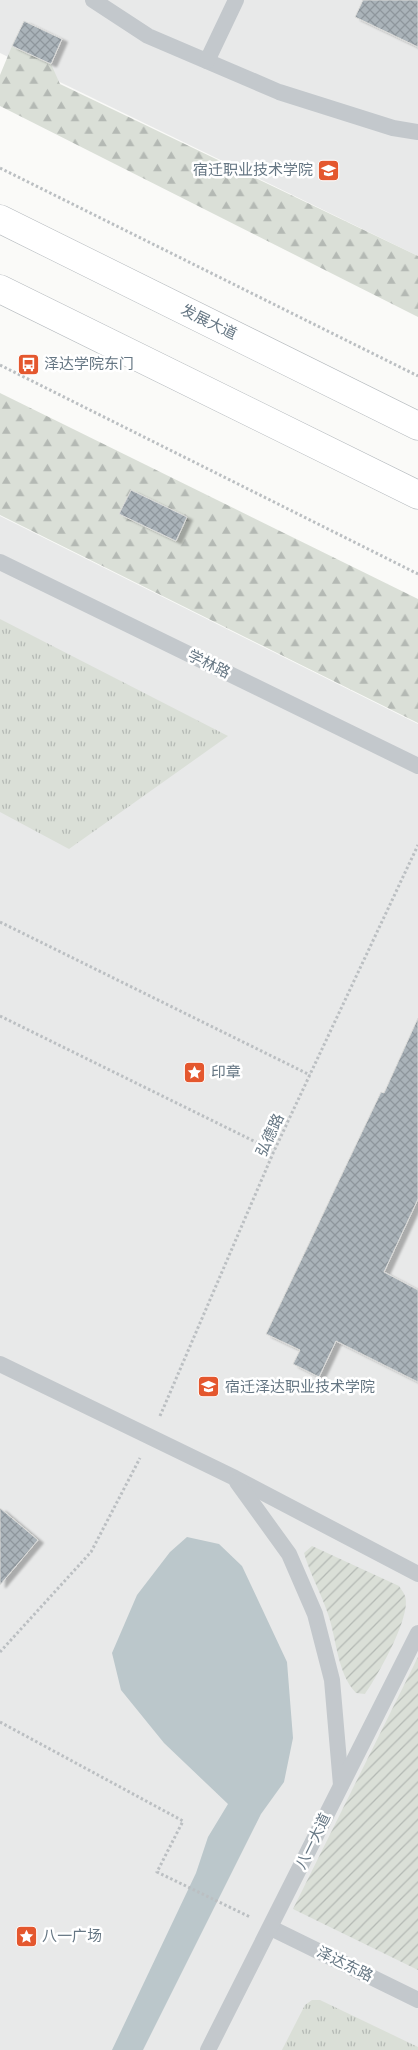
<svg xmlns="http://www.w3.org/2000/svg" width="418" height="2050" viewBox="0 0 418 2050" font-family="'Varela Round','Noto Sans SC',sans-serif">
<defs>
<pattern id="grass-tufts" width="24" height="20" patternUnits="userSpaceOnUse" patternTransform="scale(1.25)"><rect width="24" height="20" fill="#dadfd7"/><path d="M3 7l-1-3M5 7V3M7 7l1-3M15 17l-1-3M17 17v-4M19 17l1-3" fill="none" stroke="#b4b9b4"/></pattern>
<pattern id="forest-firs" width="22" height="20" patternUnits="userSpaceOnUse" patternTransform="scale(1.25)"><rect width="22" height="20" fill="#dadfd7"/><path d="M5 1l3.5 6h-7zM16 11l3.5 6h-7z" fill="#b4b9b4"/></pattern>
<pattern id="garden-furrows" width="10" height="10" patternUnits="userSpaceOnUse" patternTransform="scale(1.25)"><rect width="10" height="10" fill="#dadfd7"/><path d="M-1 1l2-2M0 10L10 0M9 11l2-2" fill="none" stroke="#b4b9b4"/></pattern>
<pattern id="building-cross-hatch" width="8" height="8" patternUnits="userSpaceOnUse" patternTransform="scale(1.25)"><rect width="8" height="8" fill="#aab3b9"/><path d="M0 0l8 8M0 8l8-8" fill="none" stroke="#8e969c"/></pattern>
<filter id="shadow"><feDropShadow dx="5.5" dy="3" stdDeviation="1" flood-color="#0004"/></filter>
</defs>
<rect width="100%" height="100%" fill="#fafaf8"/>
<!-- built -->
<g fill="#e8e9e9">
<path d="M0 0H418V256L0 53Z"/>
<path d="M0 516 418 724V2050H0Z"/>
</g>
<!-- grass -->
<g fill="url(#grass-tufts)">
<path d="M0 619 228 736 69 849 0 812Z"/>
<path d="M312 2000H320L418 2047V2050H282L305 2005Z"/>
</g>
<!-- forest -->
<g fill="url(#forest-firs)">
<path d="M12 46 51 64 60 84 418 256V317L0 106V75Z"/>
<path d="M0 393 418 599V723L0 515Z"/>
</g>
<!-- garden -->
<g fill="url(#garden-furrows)">
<path d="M312 1546 399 1586C401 1589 404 1593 405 1596 412 1616 377 1677 365 1694L356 1693C337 1673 337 1640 328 1614 321 1593 310 1574 304 1553Z"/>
<path d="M418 1657V1970L293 1909Z"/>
</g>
<!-- water -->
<path fill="#bbc7cb" d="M187 1537 219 1544 242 1566 287 1662 293 1738 284 1782 261 1814 143 2050H112L196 1873 208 1837 228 1804 164 1743 121 1690 112 1653 137 1595 170 1552Z"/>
<!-- building -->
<g fill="url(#building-cross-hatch)" stroke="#dcdcda" filter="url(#shadow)">
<path d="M363 0H418V47L355 17Z"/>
<path d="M24 21 62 39 51 64 12 46Z"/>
<path d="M131 490 187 517 176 541 119 514Z"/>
<path d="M418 1018V1199L384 1272 418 1290V1382L336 1341 319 1377 293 1364 300 1350 266 1334 381 1092 384 1093Z"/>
<path d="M0 1508 38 1540 0 1585Z"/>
</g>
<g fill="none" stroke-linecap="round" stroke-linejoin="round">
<defs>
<g id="primary">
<path d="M0 219 418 426"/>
<path d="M0 289 418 495"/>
</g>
</defs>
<!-- primary casing -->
<use href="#primary" stroke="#b5babe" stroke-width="29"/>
<!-- path -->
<g stroke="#bbbfc2" stroke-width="3" stroke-dasharray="2.5 2.5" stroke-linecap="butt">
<path d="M0 168 418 376"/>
<path d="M0 365 418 574"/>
<path d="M0 922 310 1075"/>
<path d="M0 1016 274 1151"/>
<path d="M160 1416 274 1151 418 845"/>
<path d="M0 1652 91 1552 140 1458"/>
<path d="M0 1722 183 1821 157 1872 250 1917"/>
</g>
<!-- lane -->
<g stroke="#c3c8cc" stroke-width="16">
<path d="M93 0 148 36 279 92 393 128 418 132"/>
<path d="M207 61 236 0"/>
<path d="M0 562 418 766"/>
<path d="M0 1364 235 1478 418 1574"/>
<path d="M237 1482 289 1554 315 1614 332 1680 341 1785"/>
<path d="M271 1928 418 2000"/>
<path d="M208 2050 418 1633"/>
</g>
<!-- primary -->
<use href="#primary" stroke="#fff" stroke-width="28"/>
</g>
<!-- icons -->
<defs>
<symbol id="university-square" viewBox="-11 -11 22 22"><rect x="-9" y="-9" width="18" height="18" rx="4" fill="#e4572e" stroke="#fff"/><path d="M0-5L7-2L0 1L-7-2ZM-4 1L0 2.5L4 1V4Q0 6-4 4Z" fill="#fff"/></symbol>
<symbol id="bus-square" viewBox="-11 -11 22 22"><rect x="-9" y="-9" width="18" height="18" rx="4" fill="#e4572e" stroke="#fff"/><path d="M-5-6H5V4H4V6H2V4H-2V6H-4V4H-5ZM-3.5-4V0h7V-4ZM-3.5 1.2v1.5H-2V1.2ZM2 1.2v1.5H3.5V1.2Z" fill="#fff"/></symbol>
<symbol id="sight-square" viewBox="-11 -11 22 22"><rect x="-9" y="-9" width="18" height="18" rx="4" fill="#e4572e" stroke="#fff"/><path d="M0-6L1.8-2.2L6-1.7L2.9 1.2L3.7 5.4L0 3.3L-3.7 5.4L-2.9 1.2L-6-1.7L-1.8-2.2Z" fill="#fff"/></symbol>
</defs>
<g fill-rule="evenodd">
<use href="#university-square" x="316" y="158" width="25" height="25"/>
<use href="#bus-square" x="16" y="352" width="25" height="25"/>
<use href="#sight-square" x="182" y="1060" width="25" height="25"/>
<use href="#university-square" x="196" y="1374" width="25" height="25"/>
<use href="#sight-square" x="14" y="1924" width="25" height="25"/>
</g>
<g text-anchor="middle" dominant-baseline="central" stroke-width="5" stroke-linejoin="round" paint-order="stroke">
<!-- poi labels -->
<g font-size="15" fill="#657683" stroke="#fff" text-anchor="start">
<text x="313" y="170" text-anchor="end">宿迁职业技术学院</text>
<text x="44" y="364">泽达学院东门</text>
<text x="211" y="1072">印章</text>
<text x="225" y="1387">宿迁泽达职业技术学院</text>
<text x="42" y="1936">八一广场</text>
</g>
<!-- street labels -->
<g font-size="15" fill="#657683" stroke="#fff">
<text transform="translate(209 322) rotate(26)">发展大道</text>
<text transform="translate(209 664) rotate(26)">学林路</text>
<text transform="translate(270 1135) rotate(-65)">弘德路</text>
<text transform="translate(313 1841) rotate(-64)">八一大道</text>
<text transform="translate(345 1964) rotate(26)">泽达东路</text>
</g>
</g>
</svg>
